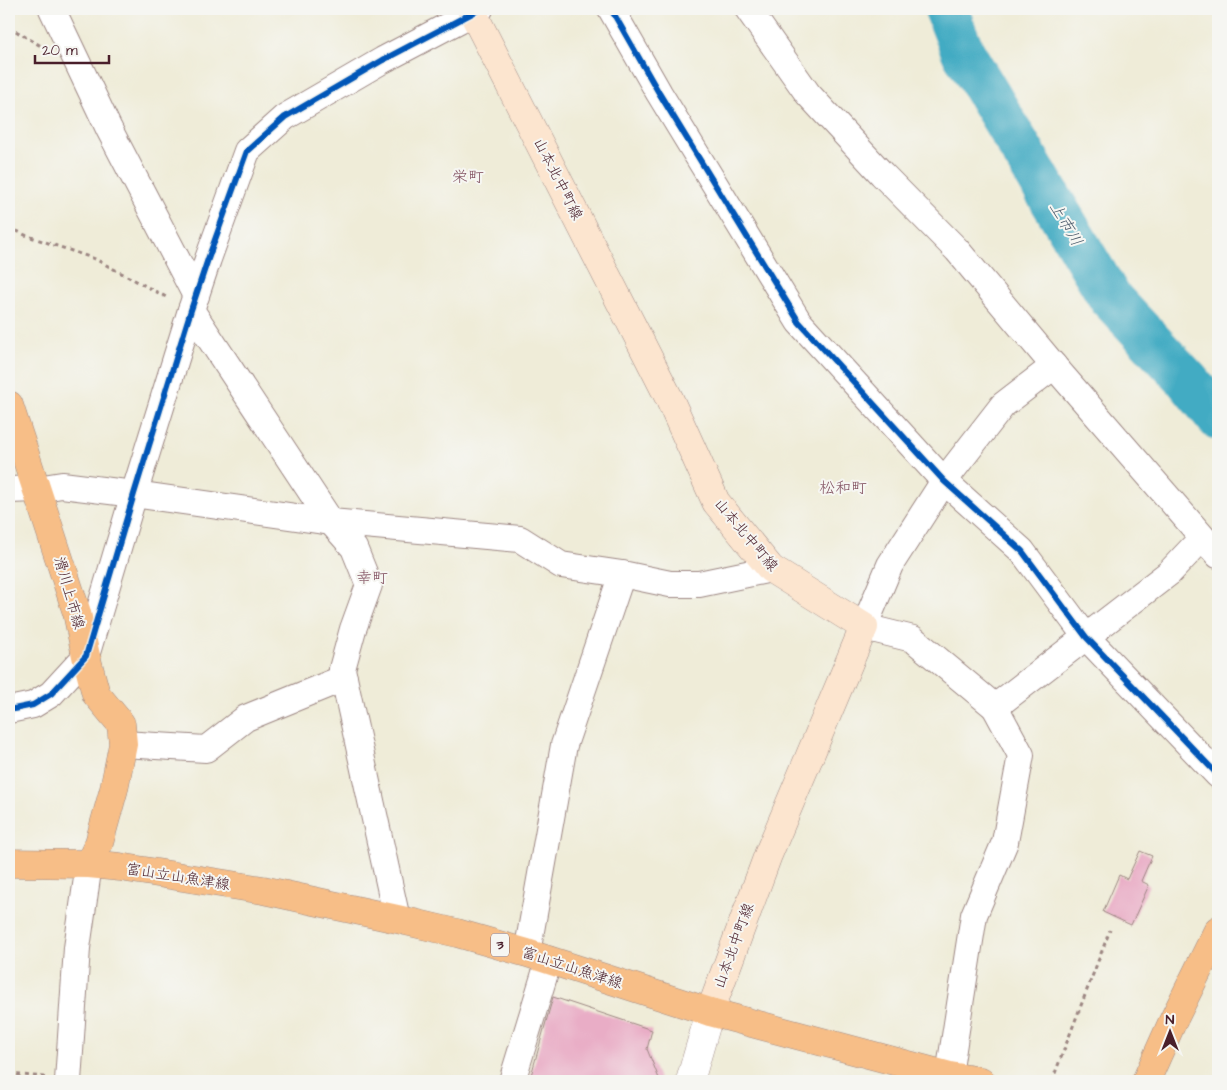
<svg xmlns="http://www.w3.org/2000/svg" width="1227" height="1090" viewBox="0 0 1227 1090" font-family="'Architects Daughter','Klee One',sans-serif">
<rect width="100%" height="100%" fill="#f6f6f2"/>
<filter id="ink" filterUnits="userSpaceOnUse"><feTurbulence type="fractalNoise" baseFrequency=".02" numOctaves="2"/><feDisplacementMap in="SourceGraphic" scale="10" xChannelSelector="R" yChannelSelector="G"/><feConvolveMatrix kernelMatrix="1 2 1 2 8 2 1 2 1" color-interpolation-filters="sRGB"/></filter>
<filter id="wash" filterUnits="userSpaceOnUse"><feTurbulence type="fractalNoise" baseFrequency=".0096" numOctaves="4" result="noise"/><feDisplacementMap in="SourceGraphic" scale="20" xChannelSelector="R" yChannelSelector="G"/><feGaussianBlur stdDeviation="1.12" result="paint"/><feColorMatrix in="noise" values="0 0 0 0 0 0 0 0 0 0 0 0 0 0 0 0 0 1.4 0 .05"/><feComposite in="paint" operator="in"/></filter>
<g filter="url(#wash)">
<rect width="100%" height="100%" fill="#efecd8"/>
<g fill="none" stroke-linecap="round" stroke-linejoin="round">
<!-- river -->
<path stroke="#43abc3" stroke-width="44" d="M946 9 963 52 1110 298 1187 380 1218 418"/>
</g>
<g id="blocks">
<!-- building -->
<g fill="#e9adc6">
<path d="M9 527 13 537 9 538Z"/>
<path d="M1140 851 1152 856 1141 881 1149 885 1131 925 1103 912 1119 875 1127 879Z"/>
<path d="M553 997 652 1030 647 1049 660 1081H535L530 1079Z"/>
</g>
</g>
</g>
<g filter="url(#ink)">
<use href="#blocks" fill-opacity="0" stroke="#9c8682" stroke-width="1"/>
<g fill="none" stroke-linecap="round" stroke-linejoin="round">
<defs>
<g id="minor">
<path d="M52 9 109 129 196 296"/>
<path d="M611 9 659 93 799 322 944 481 1022 551 1086 637 1218 775"/>
<path d="M748 9 808 94 882 174 957 250 1054 366 1218 555"/>
<path d="M191 310 331 522 354 548 369 585 353 629 342 669 397 919"/>
<path d="M9 490 37 489 62 485 134 494 331 522 520 539 561 565 622 574"/>
<path d="M995 707 913 639 864 627 890 565 944 481 1003 405 1054 366"/>
<path d="M9 710 33 705 51 694 86 656 134 494 191 310 208 259 247 151 285 117 383 60 480 9"/>
<path d="M123 744 206 749 246 718 344 678"/>
<path d="M527 953 564 745 622 574 670 584H699L771 569"/>
<path d="M68 1081 77 948 89 864"/>
<path d="M512 1081 549 960"/>
<path d="M948 1081 974 915 1005 842 1021 755 995 707 1169 573 1202 538"/>
</g>
<path id="tertiary" d="M690 1081 710 1012"/>
<path id="secondary" d="M471 9 669 398 716 502 771 569 864 627 768 855 710 1012"/>
<g id="primary">
<path d="M9 405 77 613 86 656 96 694 121 724 123 744 114 789 99 843 89 864"/>
<path d="M9 863 89 864 120 867 263 890 397 919 457 933 527 953 710 1012 950 1076 981 1081"/>
<path d="M1146 1081 1171 1025 1218 930"/>
</g>
</defs>
<!-- minor casing -->
<use href="#minor" stroke="#9c8682" stroke-width="28"/>
<!-- tertiary casing -->
<use href="#tertiary" stroke="#9c8682" stroke-width="29"/>
<!-- secondary casing -->
<use href="#secondary" stroke="#9c8682" stroke-width="29"/>
<!-- primary casing -->
<use href="#primary" stroke="#9c8682" stroke-width="29"/>
<!-- path -->
<g stroke="#9c8682" stroke-width="3" stroke-dasharray="4 4" stroke-linecap="butt">
<path d="M9 27 41 46"/>
<path d="M9 227 25 235 95 259 168 298"/>
<path d="M9 1074 45 1077"/>
<path d="M1052 1081 1110 930"/>
</g>
<!-- minor -->
<use href="#minor" stroke="#fff" stroke-width="26"/>
<!-- tertiary -->
<use href="#tertiary" stroke="#fff" stroke-width="28"/>
<!-- secondary -->
<use href="#secondary" stroke="#fce5cf" stroke-width="28"/>
<!-- primary -->
<use href="#primary" stroke="#f7be87" stroke-width="28"/>
<defs>
<g id="cycleway">
<path d="M611 9 659 93 799 322 944 481 1022 551 1086 637 1218 775"/>
<path d="M9 710 33 705 51 694 86 656 134 494 191 310 208 259 247 151 285 117 383 60 480 9"/>
</g>
</defs>
<!-- cycleway casing -->
<use href="#cycleway" stroke="#f6f6f2" stroke-width="9"/>
<!-- cycleway -->
<use href="#cycleway" stroke="#0057b8" stroke-width="6"/>
</g>
</g>
<g text-anchor="middle" dominant-baseline="central" stroke-width="4" stroke-linejoin="round" paint-order="stroke">
<!-- shield labels -->
<rect fill="#f6f6f2" stroke="#7e6067" stroke-width="1" x="491" y="933.5" width="18" height="23" rx="4"/>
<g font-size="14" font-weight="bold" fill="#4a1f2b">
<text x="500" y="945">3</text>
</g>
<!-- street labels -->
<g font-size="15" fill="#4a1f2b" stroke="#f6f6f2">
<text transform="translate(558 179) rotate(63)">山本北中町線</text>
<text transform="translate(746 535) rotate(50)">山本北中町線</text>
<text transform="translate(69 593) rotate(74)">滑川上市線</text>
<text transform="translate(178 877) rotate(9)">富山立山魚津線</text>
<text transform="translate(734 946) rotate(-70)">山本北中町線</text>
<text transform="translate(572 968) rotate(18)">富山立山魚津線</text>
</g>
<!-- neighbourhood labels -->
<g font-size="16" fill="#825161" stroke="#f6f6f2">
<text x="468" y="177">栄町</text>
<text x="843" y="488">松和町</text>
<text x="372" y="578">幸町</text>
</g>
<!-- water labels -->
<g font-size="16" font-style="italic" fill="#475768" stroke="#f6f6f2">
<text transform="translate(1066 224) rotate(59)">上市川</text>
</g>
</g>
<!-- margin -->
<rect width="1227" height="1090" fill="none" stroke="#f6f6f2" stroke-width="30"/>
<!-- north arrow -->
<g transform="translate(1170 1032)" stroke="#f6f6f2" stroke-width="4" paint-order="stroke">
<path d="M0-4L9 19L0 12L-9 19Z" fill="#4a1f2b"/>
<text y="-8" font-size="14" font-weight="bold" text-anchor="middle" fill="#4a1f2b">N</text>
</g>
<!-- scale -->
<path d="M35 55v8h74v-8" fill="none" stroke="#4a1f2b" stroke-width="2.5"/>
<text x="42" y="55" font-size="15" fill="#4a1f2b" stroke="#f6f6f2" stroke-width="4" paint-order="stroke">20 m</text>
</svg>
